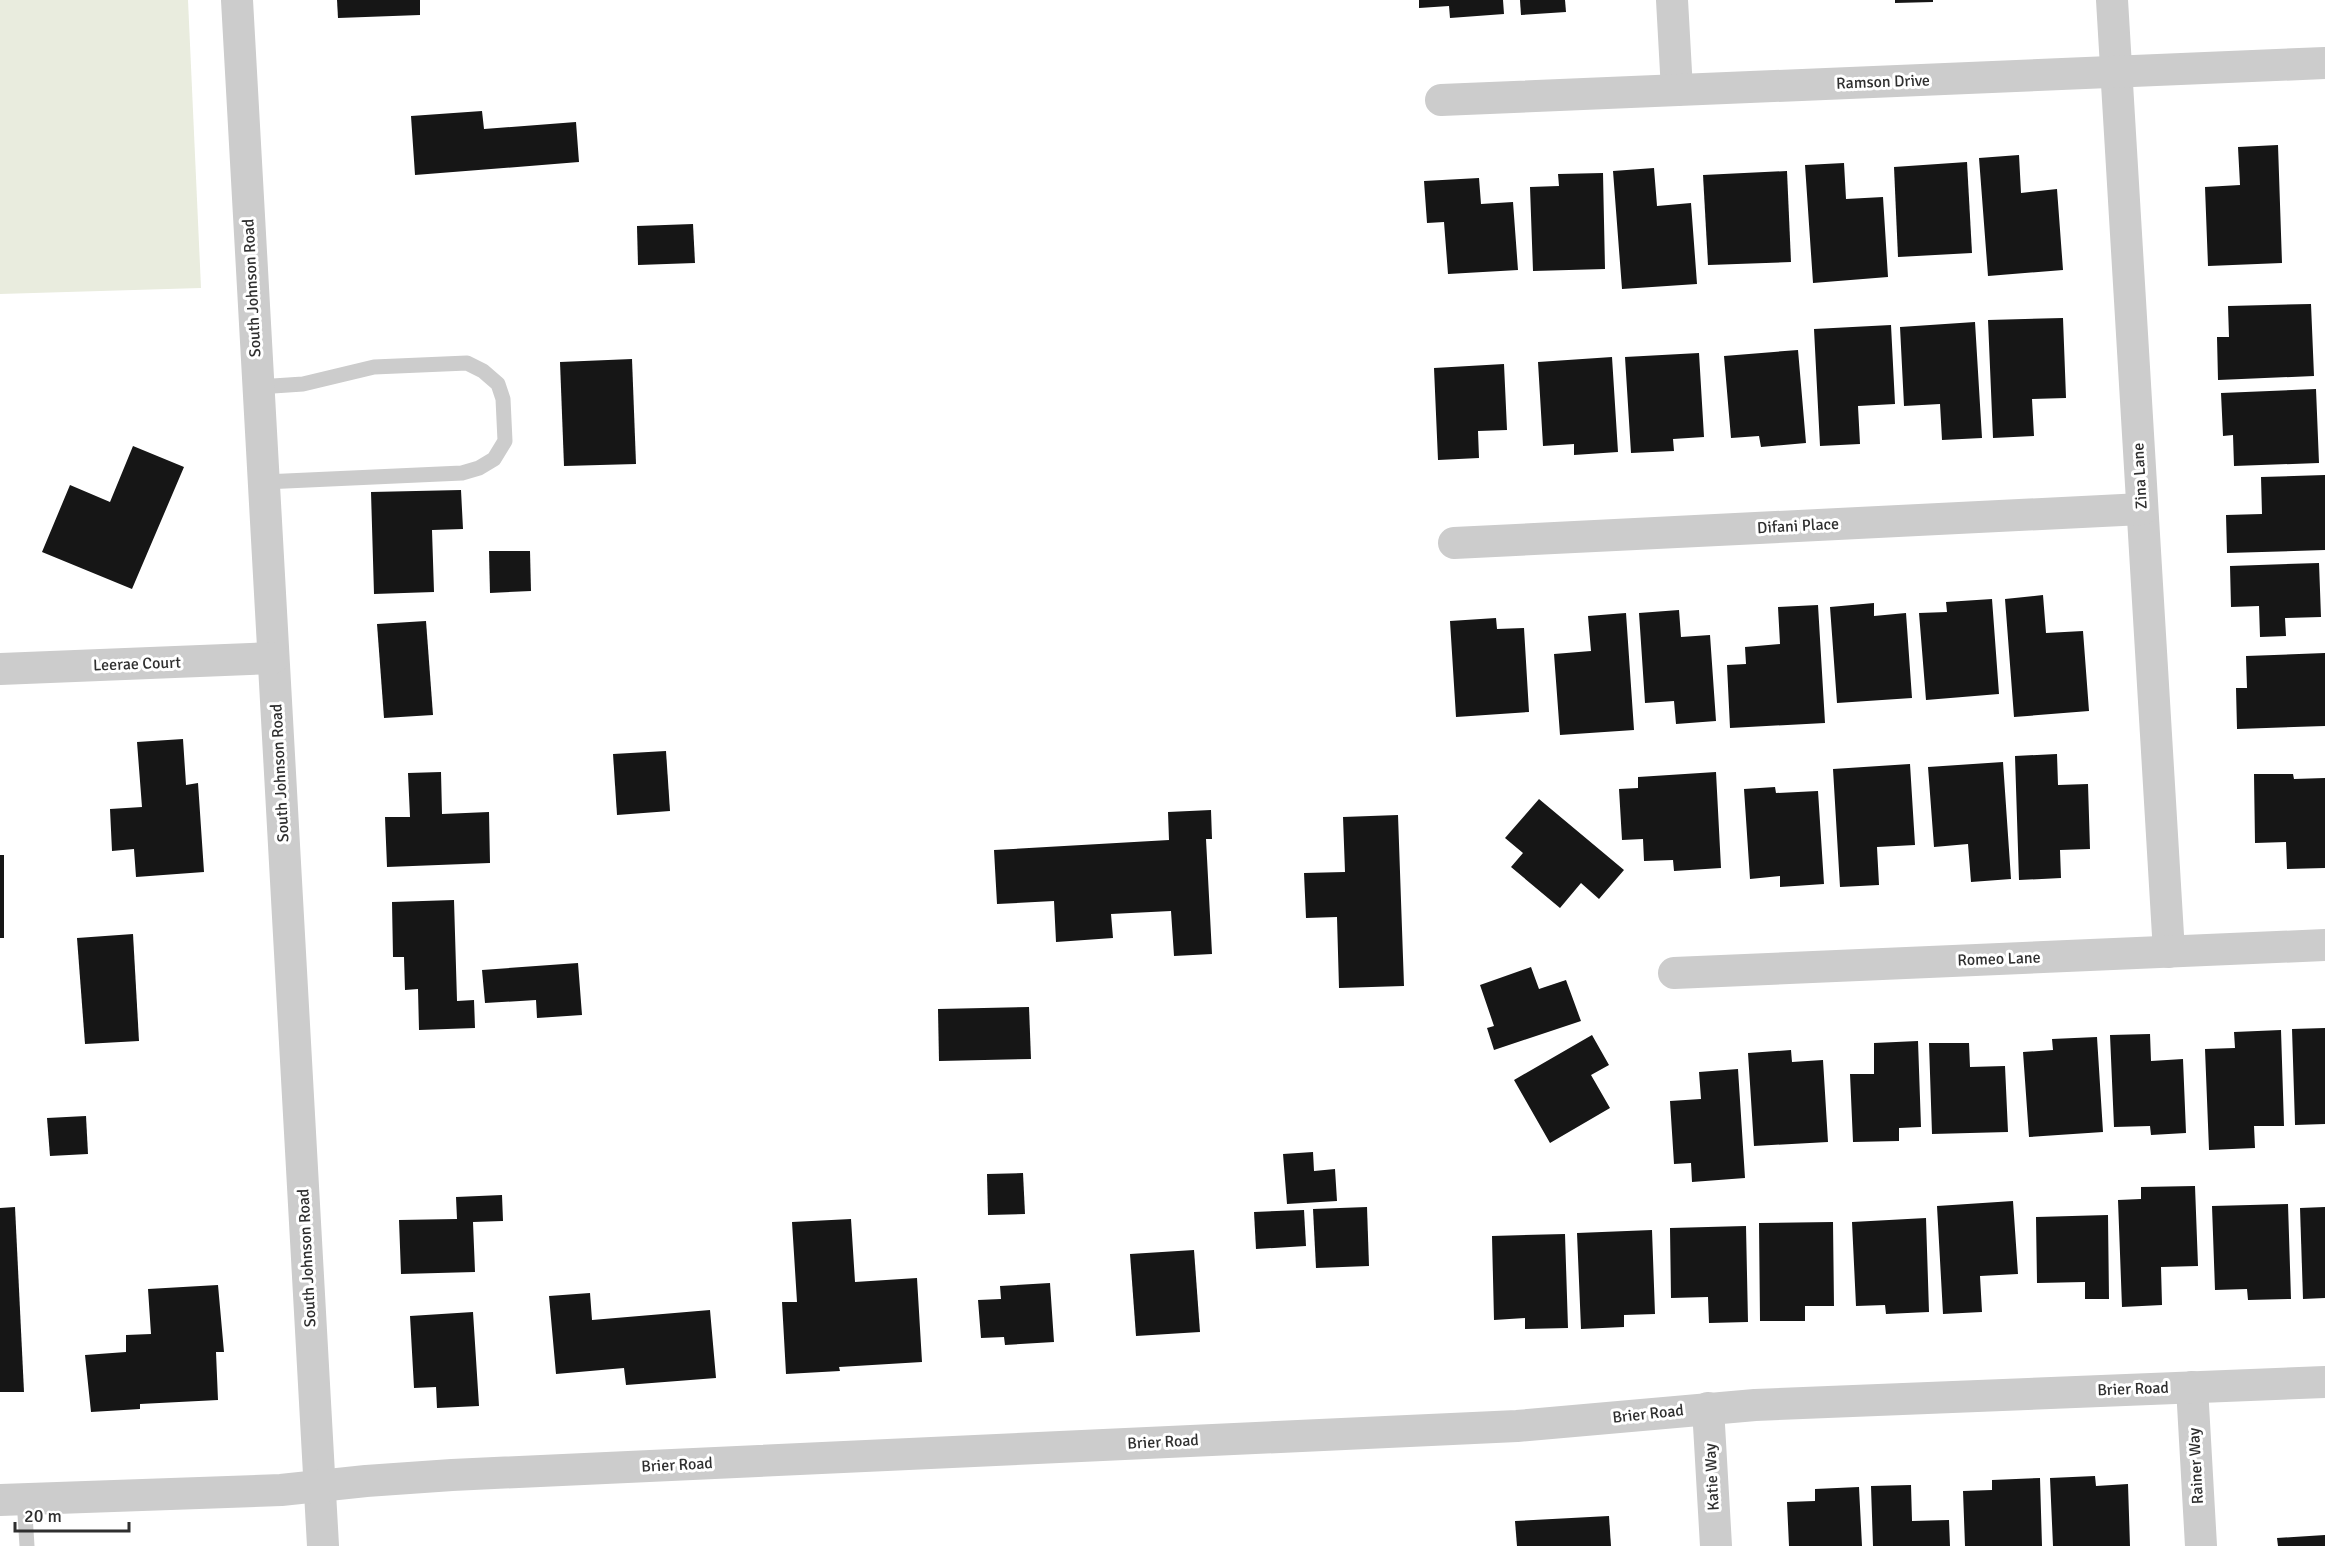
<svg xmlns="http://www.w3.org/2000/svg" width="2325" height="1546" viewBox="0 0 2325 1546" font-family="Signika,sans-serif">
<rect width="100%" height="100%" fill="#fff"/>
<!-- green -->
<path fill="#e9ecde" d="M0 0H188L201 288 0 294Z"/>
<!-- building -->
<g fill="#161616">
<path d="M337 0H420V15L338 18Z"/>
<path d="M1419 0H1503L1504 14 1450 18 1449 6 1419 8Z"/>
<path d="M1520 0H1565L1566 12 1521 15Z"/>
<path d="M1895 0H1933V2L1895 3Z"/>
<path d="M482 111 484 129 576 122 579 162 415 175 411 116Z"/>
<path d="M2278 145 2282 263 2208 266 2205 187 2240 185 2238 147Z"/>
<path d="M2019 155 2021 193 2057 189 2063 270 1988 276 1979 158Z"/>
<path d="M1967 162 1972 253 1898 257 1894 167Z"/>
<path d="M1844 163 1846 199 1883 197 1888 277 1813 283 1805 165Z"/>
<path d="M1654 168 1657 206 1691 203 1697 284 1622 289 1613 171Z"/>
<path d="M1787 171 1791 262 1708 265 1703 175Z"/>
<path d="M1603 173 1605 269 1533 271 1530 187 1559 186 1558 174Z"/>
<path d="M1479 178 1481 204 1513 202 1518 270 1448 274 1444 222 1427 223 1424 181Z"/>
<path d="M693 224 695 263 638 265 637 226Z"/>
<path d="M2311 304 2314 376 2218 380 2217 337H2229L2228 306Z"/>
<path d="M2063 318 2066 398 2032 399 2034 436 1993 438 1988 320Z"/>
<path d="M1975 322 1982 438 1942 440 1940 404 1904 406 1900 327Z"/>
<path d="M1891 325 1895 404 1858 406 1860 444 1820 446 1814 329Z"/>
<path d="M1798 350 1806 443 1761 447 1759 436 1731 438 1724 356Z"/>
<path d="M1699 353 1704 437 1673 439 1674 451 1631 453 1625 357Z"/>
<path d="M1612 357 1618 452 1574 455V444L1543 446 1538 362Z"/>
<path d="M632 359 636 464 564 466 560 362Z"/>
<path d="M1504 364 1507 430 1478 431 1479 458 1438 460 1434 368Z"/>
<path d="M2316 389 2319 463 2234 466 2233 435 2223 436 2221 393Z"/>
<path d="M133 446 184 467 132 589 42 552 70 485 110 502Z"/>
<path d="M2325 475V550L2227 553 2226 515 2262 514 2261 477Z"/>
<path d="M461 490 463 529 432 530 434 592 374 594 371 492Z"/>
<path d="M489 551H530L531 591 490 593Z"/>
<path d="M2319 563 2321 617 2285 618 2286 636 2260 637 2259 606 2231 607 2230 566Z"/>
<path d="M2043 595 2046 633 2083 631 2089 711 2014 717 2005 599Z"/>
<path d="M1992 599 1999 694 1926 700 1919 613 1947 612 1946 602Z"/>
<path d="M1874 603V616L1906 613 1912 698 1837 703 1830 607Z"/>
<path d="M1818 605 1825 723 1730 728 1727 665 1746 664 1745 647 1780 644 1778 607Z"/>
<path d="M1679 610 1681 637 1710 635 1716 721 1676 724 1674 701 1645 703 1639 613Z"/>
<path d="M1626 613 1634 730 1560 735 1554 654 1591 651 1588 616Z"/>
<path d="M1496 618 1497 629 1524 628 1529 712 1456 717 1450 621Z"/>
<path d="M426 621 433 715 384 718 377 624Z"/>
<path d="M2325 653V726L2237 729 2236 688H2247L2246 656Z"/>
<path d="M183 739 186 785 198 783 204 872 136 877 134 849 112 851 110 809 142 807 137 742Z"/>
<path d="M666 751 670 811 617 815 613 754Z"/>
<path d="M2057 754 2058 785 2088 784 2090 849 2060 850 2061 878 2019 880 2015 756Z"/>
<path d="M2003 762 2011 879 1971 882 1968 844 1934 847 1928 767Z"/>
<path d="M1910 764 1915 845 1877 847 1879 885 1840 887 1833 769Z"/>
<path d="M441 772 442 814 489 812 490 863 387 867 385 817H410L408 773Z"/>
<path d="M1716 772 1721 868 1674 871 1673 860 1644 861 1643 839 1622 840 1619 789 1638 788V777Z"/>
<path d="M2254 774H2293L2294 779 2325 778V868L2287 869 2286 842 2255 843Z"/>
<path d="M1775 787 1776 793 1818 791 1824 884 1780 887V876L1750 879 1744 789Z"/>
<path d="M1539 799 1624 870 1599 899 1581 883 1560 908 1511 867 1523 853 1505 838Z"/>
<path d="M1211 810 1212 839H1206L1212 954 1174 956 1171 911 1111 914 1113 938 1056 942 1054 901 997 904 994 850 1169 840 1168 812Z"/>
<path d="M1398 815 1404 986 1339 988 1337 917 1306 918 1304 873 1345 872 1343 817Z"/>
<rect x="0" y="855" width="4" height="83"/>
<path d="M454 900 457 1001 474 1000 475 1028 419 1030 418 989 405 990 404 957H393L392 902Z"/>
<path d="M133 934 139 1041 85 1044 77 938Z"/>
<path d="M578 963 582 1015 537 1018 536 1000 485 1003 482 970Z"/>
<path d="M1531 967 1539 989 1566 980 1581 1021 1494 1050 1487 1028 1494 1026 1480 985Z"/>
<path d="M1029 1007 1031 1059 939 1061 938 1009Z"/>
<path d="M2325 1028V1124L2295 1125 2292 1029Z"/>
<path d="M2281 1030 2284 1126H2254L2255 1148 2209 1150 2205 1049 2235 1048 2234 1032Z"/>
<path d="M2150 1034 2151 1061 2183 1059 2186 1133 2151 1135 2150 1126 2114 1127 2110 1035Z"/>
<path d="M1592 1035 1609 1065 1591 1075 1610 1108 1550 1143 1514 1080Z"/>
<path d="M2097 1037 2103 1132 2029 1137 2023 1052 2053 1050 2052 1039Z"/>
<path d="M1918 1041 1921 1127 1899 1128V1141L1853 1142 1850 1074H1874V1043Z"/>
<path d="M1929 1043H1969L1970 1067 2005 1066 2008 1132 1932 1134Z"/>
<path d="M1791 1050 1792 1062 1823 1060 1828 1142 1754 1146 1748 1053Z"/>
<path d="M1738 1069 1745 1178 1692 1182 1691 1163 1674 1164 1670 1101 1701 1099 1699 1072Z"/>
<path d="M86 1116 88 1154 50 1156 47 1118Z"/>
<path d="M1313 1152 1314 1171 1335 1169 1337 1201 1287 1204 1283 1154Z"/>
<path d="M1023 1173 1025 1214 988 1215 987 1174Z"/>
<path d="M2195 1186 2198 1266 2161 1267 2162 1305 2122 1307 2118 1200 2141 1199V1187Z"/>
<path d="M502 1195 503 1221 473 1222 475 1272 401 1274 399 1220 457 1219 456 1197Z"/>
<path d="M2013 1201 2018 1274 1980 1276 1982 1312 1943 1314 1937 1206Z"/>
<path d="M2288 1204 2291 1299 2248 1300 2247 1289 2215 1290 2212 1206Z"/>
<path d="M15 1207 24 1392H0V1208Z"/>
<path d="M1367 1207 1369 1266 1316 1268 1313 1209Z"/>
<path d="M2325 1207V1298L2303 1299 2300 1208Z"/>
<path d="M1304 1210 1306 1246 1256 1249 1254 1212Z"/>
<path d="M2108 1215 2109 1299H2085V1282L2037 1283 2036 1217Z"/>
<path d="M1926 1218 1929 1312 1886 1314 1885 1305 1856 1306 1852 1222Z"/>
<path d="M851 1219 855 1282 917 1278 922 1362 839 1367 840 1371 786 1374 782 1302H797L792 1222Z"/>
<path d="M1833 1222 1834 1306H1805V1321H1760L1759 1223Z"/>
<path d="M1746 1226 1748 1322 1709 1323 1708 1297 1671 1298 1670 1228Z"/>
<path d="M1652 1230 1655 1314 1624 1315V1327L1581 1329 1577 1233Z"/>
<path d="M1565 1234 1568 1328 1525 1329V1318L1494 1320 1492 1236Z"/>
<path d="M1194 1250 1200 1332 1136 1336 1130 1254Z"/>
<path d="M1050 1283 1054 1342 1005 1345 1004 1337 981 1338 978 1300 1001 1299 1000 1286Z"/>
<path d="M218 1285 224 1352H216L218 1400 140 1404V1409L91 1412 85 1355 126 1352V1335L151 1334 148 1289Z"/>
<path d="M590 1293 592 1320 710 1310 716 1378 626 1385 624 1368 556 1374 549 1296Z"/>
<path d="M473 1312 479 1406 437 1408 436 1387 414 1388 410 1316Z"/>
<path d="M2095 1476 2096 1486 2128 1484 2130 1546H2053L2050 1478Z"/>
<path d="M2040 1478 2042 1546H1965L1963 1491 1992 1490V1480Z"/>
<path d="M1911 1485 1912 1521 1949 1520 1950 1546H1873L1871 1486Z"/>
<path d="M1859 1487 1862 1546H1789L1787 1502 1815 1501V1489Z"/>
<path d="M1609 1516 1611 1546H1517L1515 1521Z"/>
<path d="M2325 1535V1546H2278L2277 1538Z"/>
</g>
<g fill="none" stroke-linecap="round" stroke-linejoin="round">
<!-- lane -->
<g stroke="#ccc" stroke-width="15">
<path d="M258 387 303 384 374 367 467 363 483 371 498 384 503 399 505 441 494 459 479 468 462 473 264 482"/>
<path d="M24 1499 27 1546"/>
</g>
<!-- street -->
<g stroke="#ccc" stroke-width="32">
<path d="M237 0 323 1546"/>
<path d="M1672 0 1677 90"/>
<path d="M2112 0 2169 952"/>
<path d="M1441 100 2325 63"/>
<path d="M1454 543 2142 509"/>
<path d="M0 669 273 658"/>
<path d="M1674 973 2325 945"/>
<path d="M2192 1387 2201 1546"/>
<path d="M1708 1408 1716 1546"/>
<path d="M0 1500 281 1490 366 1481 452 1475 1517 1426 1755 1405 2325 1382"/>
</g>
</g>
<g text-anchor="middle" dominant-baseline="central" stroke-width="6" stroke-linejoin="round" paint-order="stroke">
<!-- street labels -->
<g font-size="16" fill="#2f2f2f" stroke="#fff">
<text transform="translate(1883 82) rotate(-2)">Ramson Drive</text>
<text transform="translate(252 288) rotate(-93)">South Johnson Road</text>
<text transform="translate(2140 476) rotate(-93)">Zina Lane</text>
<text transform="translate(1798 526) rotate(-3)">Difani Place</text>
<text transform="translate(137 664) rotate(-2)">Leerae Court</text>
<text transform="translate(280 773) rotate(-93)">South Johnson Road</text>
<text transform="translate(1999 959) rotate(-2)">Romeo Lane</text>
<text transform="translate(307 1258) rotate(-93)">South Johnson Road</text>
<text transform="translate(2133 1389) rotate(-2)">Brier Road</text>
<text transform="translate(1648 1414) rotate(-6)">Brier Road</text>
<text transform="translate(1163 1442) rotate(-3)">Brier Road</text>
<text transform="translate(677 1465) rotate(-3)">Brier Road</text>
<text transform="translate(2196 1466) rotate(-93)">Rainer Way</text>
<text transform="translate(1712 1477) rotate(-93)">Katie Way</text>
</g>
</g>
<!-- scale -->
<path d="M15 1522v9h114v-9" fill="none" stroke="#2f2f2f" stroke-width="3"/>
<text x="24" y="1522" font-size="18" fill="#2f2f2f" stroke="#ffffff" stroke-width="4.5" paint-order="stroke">20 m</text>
</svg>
